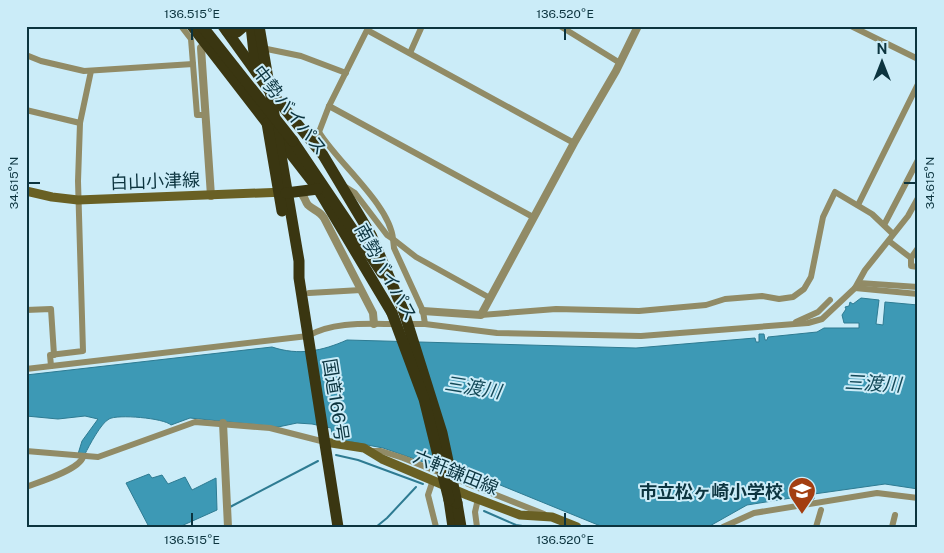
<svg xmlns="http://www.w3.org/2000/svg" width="944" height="553" viewBox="0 0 944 553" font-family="'Public Sans','Noto Sans JP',sans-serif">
<rect width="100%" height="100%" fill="#cbecf8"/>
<!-- water -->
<g fill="#3d99b5" stroke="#2e7b92">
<path d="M861 298 879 300 876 324 883 325 885 302 918 305V489L885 484 814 494V499L812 500 810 495 747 505 708 527H603L483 478 481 482 383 448 336 439 332 435 331 428 312 424 297 423 278 427 190 418 171 425C164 418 117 414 109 419 101 423 89 446 85 454H78L82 441 98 419 85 416 58 419 26 416V375L272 347C299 356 322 351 347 340L636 348 755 338 756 342H759V334H764L765 340H767L768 337 817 332 824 328H859V323H844L842 315 846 309 845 307 849 306 850 302 853 304Z"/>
<path d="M149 474 152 478 162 475 168 484 185 477 192 490 216 478 217 510 179 527H149L126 483Z"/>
</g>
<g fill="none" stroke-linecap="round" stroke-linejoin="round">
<!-- stream -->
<g stroke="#2e7b92" stroke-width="2">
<path d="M336 455 358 460 423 484"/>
<path d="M230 507 318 461"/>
<path d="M484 511 516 525 529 527"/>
<path d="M376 527 387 518 416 487"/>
</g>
<!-- minor -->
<g stroke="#918b66" stroke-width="6">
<path d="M181 26 191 39 193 64"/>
<path d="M560 26 620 63"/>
<path d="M851 26 918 59"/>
<path d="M262 48 301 56 346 73"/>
<path d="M410 53 422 26"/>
<path d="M26 55 41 61 84 71 193 64 197 115H206"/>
<path d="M329 106 533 217"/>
<path d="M26 110 80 123"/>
<path d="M319 132C337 162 390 205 393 239L416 257 490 298"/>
<path d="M311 139 319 132 329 106 367 30 574 143"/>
<path d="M344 186 355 193 387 235 393 239 394 248 423 311 425 324H407"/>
<path d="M858 205 918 84"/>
<path d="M884 225 918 160"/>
<path d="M889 241 911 258 918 248"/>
<path d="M911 258V266L918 267"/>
<path d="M859 283 918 287"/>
<path d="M855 288 918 294"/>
<path d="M309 293 361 290"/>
<path d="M26 310 51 309 54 355"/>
<path d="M481 315 556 309 639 311 706 305 725 299 762 296 779 299 793 297 804 289 811 277 823 217 835 192 872 214 893 234"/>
<path d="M796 322 818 312 830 300"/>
<path d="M425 324 497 333 641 336 808 323 822 319 855 288 865 270 908 216 918 198"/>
<path d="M51 366 50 355 83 351 78 181 80 123 91 71"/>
<path d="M26 369 308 336C333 321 369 324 397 324"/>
<path d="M26 451 98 457 195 422 270 428 325 442"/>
<path d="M371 451H381L403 458 544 514"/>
<path d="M433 480 428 495 436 527"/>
<path d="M26 487C39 482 79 470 83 457"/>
<path d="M477 527 475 512 478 499"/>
<path d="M723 527 754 513 877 493 918 498"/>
<path d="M816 527 821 510"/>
<path d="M892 527 895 515"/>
</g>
<!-- tertiary -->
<g stroke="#918b66" stroke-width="8">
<path d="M201 48 211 196"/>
<path d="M299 192C305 195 304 200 308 205 313 210 320 211 324 218L373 313 374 324"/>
<path d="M423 311 481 315 574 143 616 71 638 26"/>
<path d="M223 423 228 527"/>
</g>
<!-- secondary -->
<g stroke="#696024" stroke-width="9">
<path d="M26 191 52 197 78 200 285 192"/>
<path d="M325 442 364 448 382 459 467 495 520 515 552 517 577 527"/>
</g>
<!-- trunk -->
<g stroke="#3a3611" stroke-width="11">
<path d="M192 26 318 189 392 313"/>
<path d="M223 26 269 90 323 155 371 235 404 312"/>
<path d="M251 26 256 71"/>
<path d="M259 26 299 261V278L338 527"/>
<path d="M227 31 237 32 244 26"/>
<path d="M267 123 282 211"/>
<path d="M293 141 382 273"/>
<path d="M286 193 318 189"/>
<path d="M449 500 453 527"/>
<path d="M457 503 461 527"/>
</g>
<!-- trunk-bridge -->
<g stroke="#3a3611" stroke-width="11">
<path d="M202 26 293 141"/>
<path d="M404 312 442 433 457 503"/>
<path d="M392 313 424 399 449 500"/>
</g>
</g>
<!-- ticks -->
<path fill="none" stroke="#0c343f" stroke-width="2" d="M192 28V40M565 28V40M28 183H40M904 183H916M192 513V526M565 513V526"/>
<!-- icons -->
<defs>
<symbol id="school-pin" viewBox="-11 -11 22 30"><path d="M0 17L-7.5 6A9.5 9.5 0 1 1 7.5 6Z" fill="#a33e11" stroke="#cbecf8"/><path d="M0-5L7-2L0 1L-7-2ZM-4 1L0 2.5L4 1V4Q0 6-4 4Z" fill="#fff"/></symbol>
</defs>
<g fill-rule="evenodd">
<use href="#school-pin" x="786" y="475" width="32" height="43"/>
</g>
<g text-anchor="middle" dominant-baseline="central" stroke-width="4" stroke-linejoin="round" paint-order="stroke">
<!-- street labels -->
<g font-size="18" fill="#0c343f" stroke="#cbecf8">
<text transform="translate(290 110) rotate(52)">中勢バイパス</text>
<text transform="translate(155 181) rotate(-2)">白山小津線</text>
<text transform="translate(386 272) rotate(61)">南勢バイパス</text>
<text transform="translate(336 400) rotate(81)">国道166号</text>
<text transform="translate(456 472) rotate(22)">六軒鎌田線</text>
</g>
<!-- poi labels -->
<g font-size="18" font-weight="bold" fill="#0c343f" stroke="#cbecf8" text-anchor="end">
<text x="783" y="491">市立松ヶ崎小学校</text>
</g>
<!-- water labels -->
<g font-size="19" font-style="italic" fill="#134857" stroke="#cbecf8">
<text transform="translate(873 383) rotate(3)">三渡川</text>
<text transform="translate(473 387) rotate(9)">三渡川</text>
</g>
</g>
<!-- border -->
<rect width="944" height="553" fill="none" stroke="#cbecf8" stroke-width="55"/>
<!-- north arrow -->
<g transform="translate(882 62)" stroke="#cbecf8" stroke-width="4" paint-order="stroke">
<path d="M0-4L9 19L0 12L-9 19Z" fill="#0c343f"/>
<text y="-8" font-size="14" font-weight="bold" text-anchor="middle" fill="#0c343f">N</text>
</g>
<rect x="28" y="28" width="888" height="498" fill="none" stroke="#0c343f" stroke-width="2"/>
<g font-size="12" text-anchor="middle" fill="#0c343f">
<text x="192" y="18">136.515°E</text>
<text x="565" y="18">136.520°E</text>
<text transform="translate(14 183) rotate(-90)" y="4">34.615°N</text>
<text transform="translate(930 183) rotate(-90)" y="4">34.615°N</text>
<text x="192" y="544">136.515°E</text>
<text x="565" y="544">136.520°E</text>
</g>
</svg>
